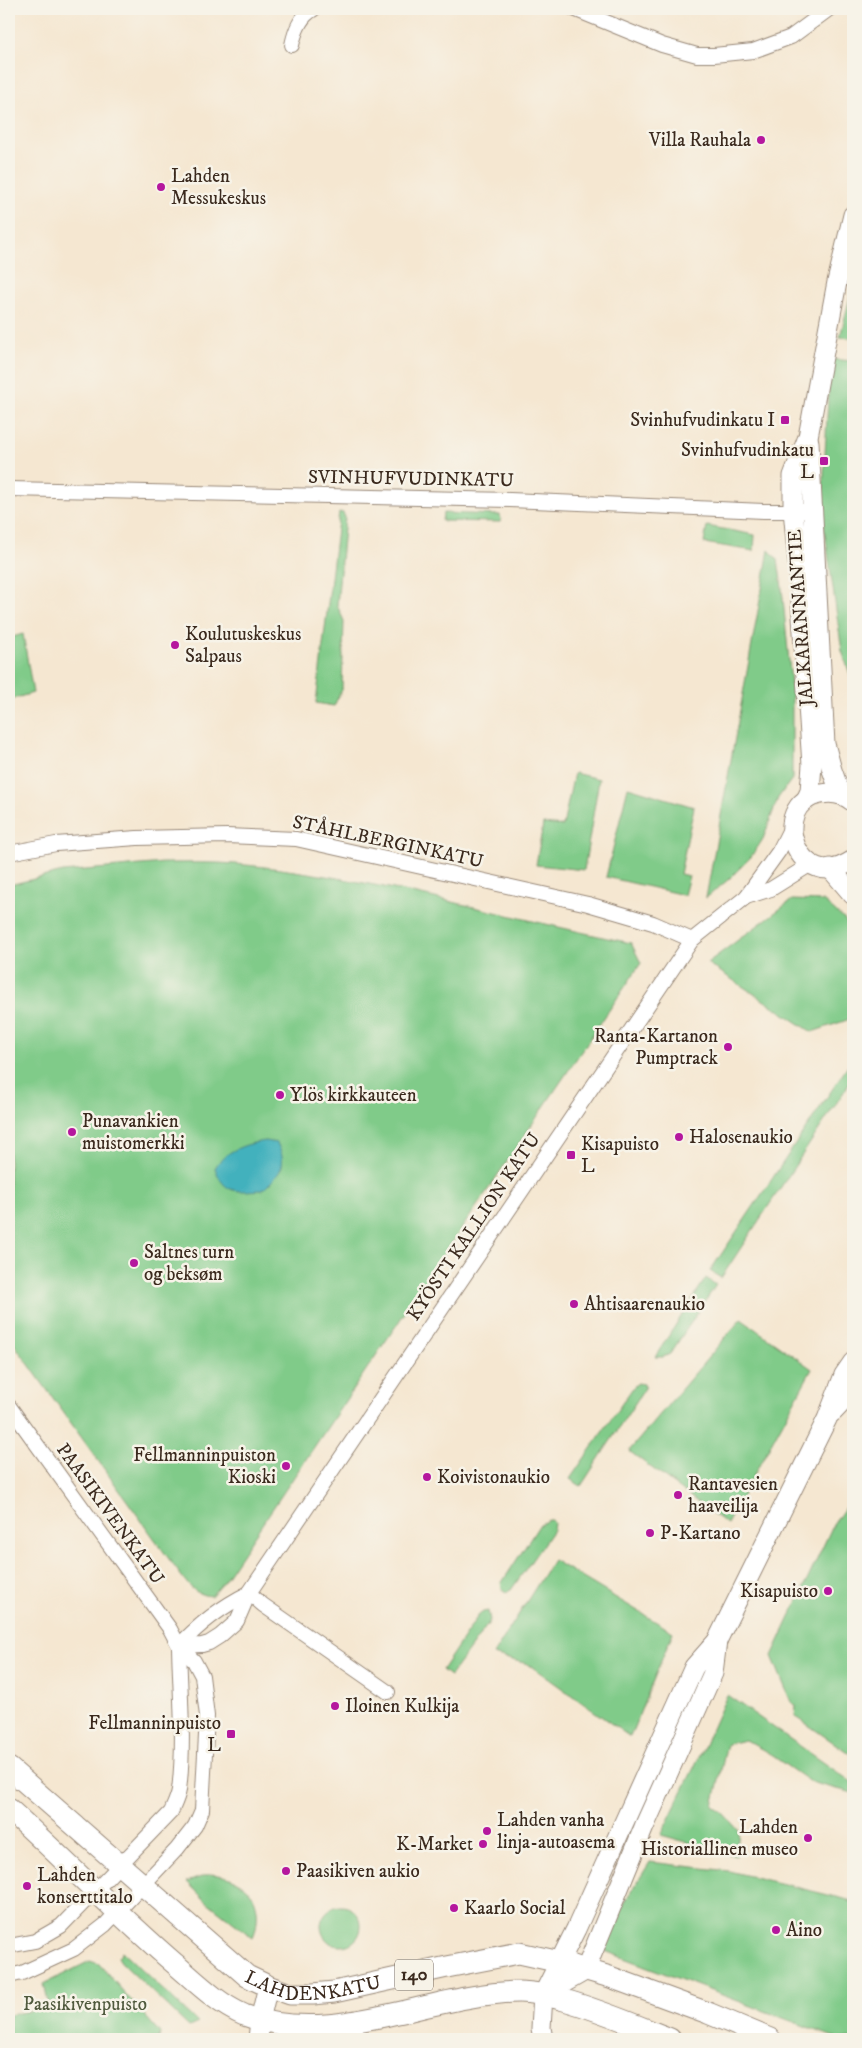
<svg xmlns="http://www.w3.org/2000/svg" width="862" height="2048" viewBox="0 0 862 2048" font-family="'IM FELL DW Pica',serif">
<rect width="100%" height="100%" fill="#f7f3e8"/>
<filter id="ink" filterUnits="userSpaceOnUse"><feTurbulence type="fractalNoise" baseFrequency=".02" numOctaves="2"/><feDisplacementMap in="SourceGraphic" scale="10" xChannelSelector="R" yChannelSelector="G"/><feConvolveMatrix kernelMatrix="1 2 1 2 8 2 1 2 1" color-interpolation-filters="sRGB"/></filter>
<filter id="wash" filterUnits="userSpaceOnUse"><feTurbulence type="fractalNoise" baseFrequency=".0096" numOctaves="4" result="noise"/><feDisplacementMap in="SourceGraphic" scale="20" xChannelSelector="R" yChannelSelector="G"/><feGaussianBlur stdDeviation="1.12" result="paint"/><feColorMatrix in="noise" values="0 0 0 0 0 0 0 0 0 0 0 0 0 0 0 0 0 1.4 0 .05"/><feComposite in="paint" operator="in"/></filter>
<g filter="url(#wash)">
<rect width="100%" height="100%" fill="#f5e7d1"/>
<!-- green -->
<g fill="#80cb89" stroke="#5e7a54">
<path d="M853 285V338L840 337Z"/>
<path d="M830 359 853 361V683L842 651 822 512Z"/>
<path d="M339 512 343 513 345 517 337 605 344 621 342 689 334 706 316 703Z"/>
<path d="M443 513 500 515 501 522 442 521Z"/>
<path d="M707 526 755 535 754 551 704 543Z"/>
<path d="M769 550 778 560 782 588 792 693V779L778 798 763 839 751 857 729 879 706 898Z"/>
<path d="M23 634 33 693 9 700V638Z"/>
<path d="M574 773 599 779 584 870 536 865 543 824 563 826Z"/>
<path d="M628 787 694 807 680 874 689 876 684 895 606 877Z"/>
<path d="M163 863C187 863 212 862 236 864 369 876 500 916 631 943L641 963 275 1505 223 1582 211 1596C192 1595 185 1580 174 1566L9 1337V885L63 872Z"/>
<path d="M792 900 823 901 845 920 853 933V1018L812 1032 707 963Z"/>
<path d="M848 1066 853 1070V1078L721 1278 710 1271Z"/>
<path d="M706 1278 716 1285 670 1354 663 1357H655Z"/>
<path d="M741 1319 812 1369 727 1524 629 1451Z"/>
<path d="M638 1383 643 1384 645 1388 581 1486 570 1479 634 1386Z"/>
<path d="M853 1496V1756L795 1716 796 1706 791 1702 772 1656 833 1525Z"/>
<path d="M549 1520H552L554 1523 553 1530 511 1590 506 1592 503 1590 501 1584 540 1524Z"/>
<path d="M553 1560 673 1632 630 1737 528 1664 493 1655Z"/>
<path d="M488 1611 490 1620 488 1624 450 1676 442 1670 478 1616 483 1612Z"/>
<path d="M727 1695 853 1783V1793L810 1782 767 1752 745 1740 727 1744 713 1806 724 1814 739 1831 736 1856 661 1835 703 1749Z"/>
<path d="M650 1862 729 1871 853 1901V2039H839L605 1951 611 1924Z"/>
<path d="M210 1874C249 1877 266 1901 253 1938L206 1901 187 1882Z"/>
<circle cx="341" cy="1926" r="20"/>
<path d="M122 1951 198 2023 189 2027 121 1962 118 1957Z"/>
<path d="M90 1961 99 1964 160 2033 159 2039H9V2015L49 2007 44 1984Z"/>
</g>
<!-- water -->
<path fill="#42b1bd" stroke="#3e6e6e" d="M266 1141 277 1143C289 1166 280 1173 263 1190 237 1191 225 1196 215 1168 224 1151 247 1143 266 1141Z"/>
</g>
<g filter="url(#ink)">
<g fill="none" stroke-linecap="round" stroke-linejoin="round">
<defs>
<g id="street">
<path d="M574 9 662 45 697 55H714L753 51 791 37 829 9"/>
<path d="M292 45C295 31 300 16 314 9"/>
<path d="M9 489 510 500 764 511H813"/>
<path d="M9 853 56 844 137 838 227 836 296 839 588 904 653 923 692 940"/>
<path d="M746 897 771 889 811 864"/>
<path d="M9 1406 170 1629 179 1646 194 1661 202 1676 207 1716 202 1810 195 1826 177 1849 105 1925 74 1949 22 1973 9 1976"/>
<path d="M249 1593 263 1605 388 1692"/>
<path d="M179 1646 202 1645 209 1643 220 1636 237 1621 249 1593 692 940 746 897 779 851 791 827"/>
<path d="M179 1646C199 1624 223 1606 249 1593"/>
<path d="M9 1946 35 1941 61 1926 171 1812C174 1805 178 1797 179 1790 185 1743 180 1693 179 1646"/>
</g>
<g id="secondary">
<path d="M809 442 825 744 832 770 841 795"/>
<path d="M806 800 810 791 812 765 799 572 793 510V476L808 437 837 282 853 215"/>
<path d="M853 802C844 794 832 792 821 794 765 804 798 898 853 860"/>
<path d="M830 868 853 895"/>
<path d="M833 1412 853 1391"/>
<path d="M543 1995 585 1971 644 1827 713 1673 717 1641"/>
<path d="M258 2039 260 2020 268 1986"/>
<path d="M543 2039 541 2028 543 1995 576 1929 694 1667 717 1641 827 1419 844 1375 853 1362"/>
</g>
<g id="primary">
<path id="s1" d="M9 1768 247 1976 268 1986 290 1994H313L334 1992 447 1967 519 1953 560 1962 610 1977 708 2013 770 2039"/>
<path d="M9 1809C65 1860 117 1914 174 1963 196 1982 218 2004 244 2015 334 2048 428 1994 519 1992 534 1992 549 1996 564 2000 600 2010 635 2025 670 2039"/>
</g>
</defs>
<!-- street casing -->
<use href="#street" stroke="#988878" stroke-width="16"/>
<!-- secondary casing -->
<use href="#secondary" stroke="#988878" stroke-width="21"/>
<!-- primary casing -->
<use href="#primary" stroke="#988878" stroke-width="23"/>
<!-- street -->
<use href="#street" stroke="#fff" stroke-width="14"/>
<!-- secondary -->
<use href="#secondary" stroke="#fff" stroke-width="19"/>
<!-- primary -->
<use href="#primary" stroke="#fff" stroke-width="21"/>
</g>
</g>
<!-- markers -->
<g fill="#b5179e" stroke="#f7f3e8" stroke-width="2">
<circle cx="761" cy="140" r="5"/>
<circle cx="161" cy="187" r="5"/>
<rect x="780" y="415" width="10" height="10" rx="2.5"/>
<rect x="819" y="456" width="10" height="10" rx="2.5"/>
<circle cx="175" cy="645" r="5"/>
<circle cx="728" cy="1047" r="5"/>
<circle cx="280" cy="1095" r="5"/>
<circle cx="72" cy="1132" r="5"/>
<circle cx="679" cy="1137" r="5"/>
<rect x="566" y="1150" width="10" height="10" rx="2.5"/>
<circle cx="134" cy="1263" r="5"/>
<circle cx="574" cy="1304" r="5"/>
<circle cx="286" cy="1466" r="5"/>
<circle cx="427" cy="1477" r="5"/>
<circle cx="678" cy="1495" r="5"/>
<circle cx="650" cy="1533" r="5"/>
<circle cx="828" cy="1591" r="5"/>
<circle cx="335" cy="1706" r="5"/>
<rect x="226" y="1729" width="10" height="10" rx="2.5"/>
<circle cx="487" cy="1831" r="5"/>
<circle cx="808" cy="1838" r="5"/>
<circle cx="483" cy="1844" r="5"/>
<circle cx="286" cy="1871" r="5"/>
<circle cx="27" cy="1886" r="5"/>
<circle cx="454" cy="1908" r="5"/>
<circle cx="776" cy="1930" r="5"/>
</g>
<g text-anchor="middle" dominant-baseline="central" stroke-width="5" stroke-linejoin="round" paint-order="stroke">
<!-- shield labels -->
<rect fill="#f7f3e8" stroke="#73665b" stroke-width="1" x="395" y="1959.5" width="38" height="31" rx="4"/>
<g font-size="18" font-weight="bold" fill="#3b2a1e">
<text x="414" y="1975">140</text>
</g>
<!-- poi labels -->
<g font-size="19" fill="#3b2a1e" stroke="#f7f3e8" text-anchor="start">
<text x="751" y="140" text-anchor="end">Villa Rauhala</text>
<text x="171" y="176">Lahden<tspan x="171" dy="22">Messukeskus</tspan></text>
<text x="775" y="420" text-anchor="end">Svinhufvudinkatu I</text>
<text x="814" y="450" text-anchor="end">Svinhufvudinkatu<tspan x="814" dy="22">L</tspan></text>
<text x="185" y="634">Koulutuskeskus<tspan x="185" dy="22">Salpaus</tspan></text>
<text x="718" y="1036" text-anchor="end">Ranta-Kartanon<tspan x="718" dy="22">Pumptrack</tspan></text>
<text x="290" y="1095">Ylös kirkkauteen</text>
<text x="82" y="1121">Punavankien<tspan x="82" dy="22">muistomerkki</tspan></text>
<text x="689" y="1137">Halosenaukio</text>
<text x="581" y="1144">Kisapuisto<tspan x="581" dy="22">L</tspan></text>
<text x="144" y="1252">Saltnes turn<tspan x="144" dy="22">og beksøm</tspan></text>
<text x="584" y="1304">Ahtisaarenaukio</text>
<text x="276" y="1455" text-anchor="end">Fellmanninpuiston<tspan x="276" dy="22">Kioski</tspan></text>
<text x="437" y="1477">Koivistonaukio</text>
<text x="688" y="1484">Rantavesien<tspan x="688" dy="22">haaveilija</tspan></text>
<text x="660" y="1533">P-Kartano</text>
<text x="818" y="1591" text-anchor="end">Kisapuisto</text>
<text x="345" y="1706">Iloinen Kulkija</text>
<text x="221" y="1723" text-anchor="end">Fellmanninpuisto<tspan x="221" dy="22">L</tspan></text>
<text x="497" y="1820">Lahden vanha<tspan x="497" dy="22">linja-autoasema</tspan></text>
<text x="798" y="1827" text-anchor="end">Lahden<tspan x="798" dy="22">Historiallinen museo</tspan></text>
<text x="473" y="1844" text-anchor="end">K-Market</text>
<text x="296" y="1871">Paasikiven aukio</text>
<text x="37" y="1875">Lahden<tspan x="37" dy="22">konserttitalo</tspan></text>
<text x="464" y="1908">Kaarlo Social</text>
<text x="786" y="1930">Aino</text>
</g>
<!-- street labels -->
<g font-size="19" fill="#3b2a1e" stroke="#f7f3e8">
<text transform="translate(411 479) rotate(1)">SVINHUFVUDINKATU</text>
<text transform="translate(801 618) rotate(-94)">JALKARANNANTIE</text>
<text transform="translate(388 842) rotate(12)">STÅHLBERGINKATU</text>
<text transform="translate(474 1227) rotate(-56)">KYÖSTI KALLION KATU</text>
<text transform="translate(110 1514) rotate(54)">PAASIKIVENKATU</text>
<text stroke="none"><textPath href="#s1" startOffset="385">LAHDENKATU</textPath></text>
</g>
<!-- park labels -->
<g font-size="19" fill="#505a3e" stroke="#f7f3e8">
<text x="85" y="2004">Paasikivenpuisto</text>
</g>
</g>
<!-- margin -->
<rect width="862" height="2048" fill="none" stroke="#f7f3e8" stroke-width="30"/>
</svg>
